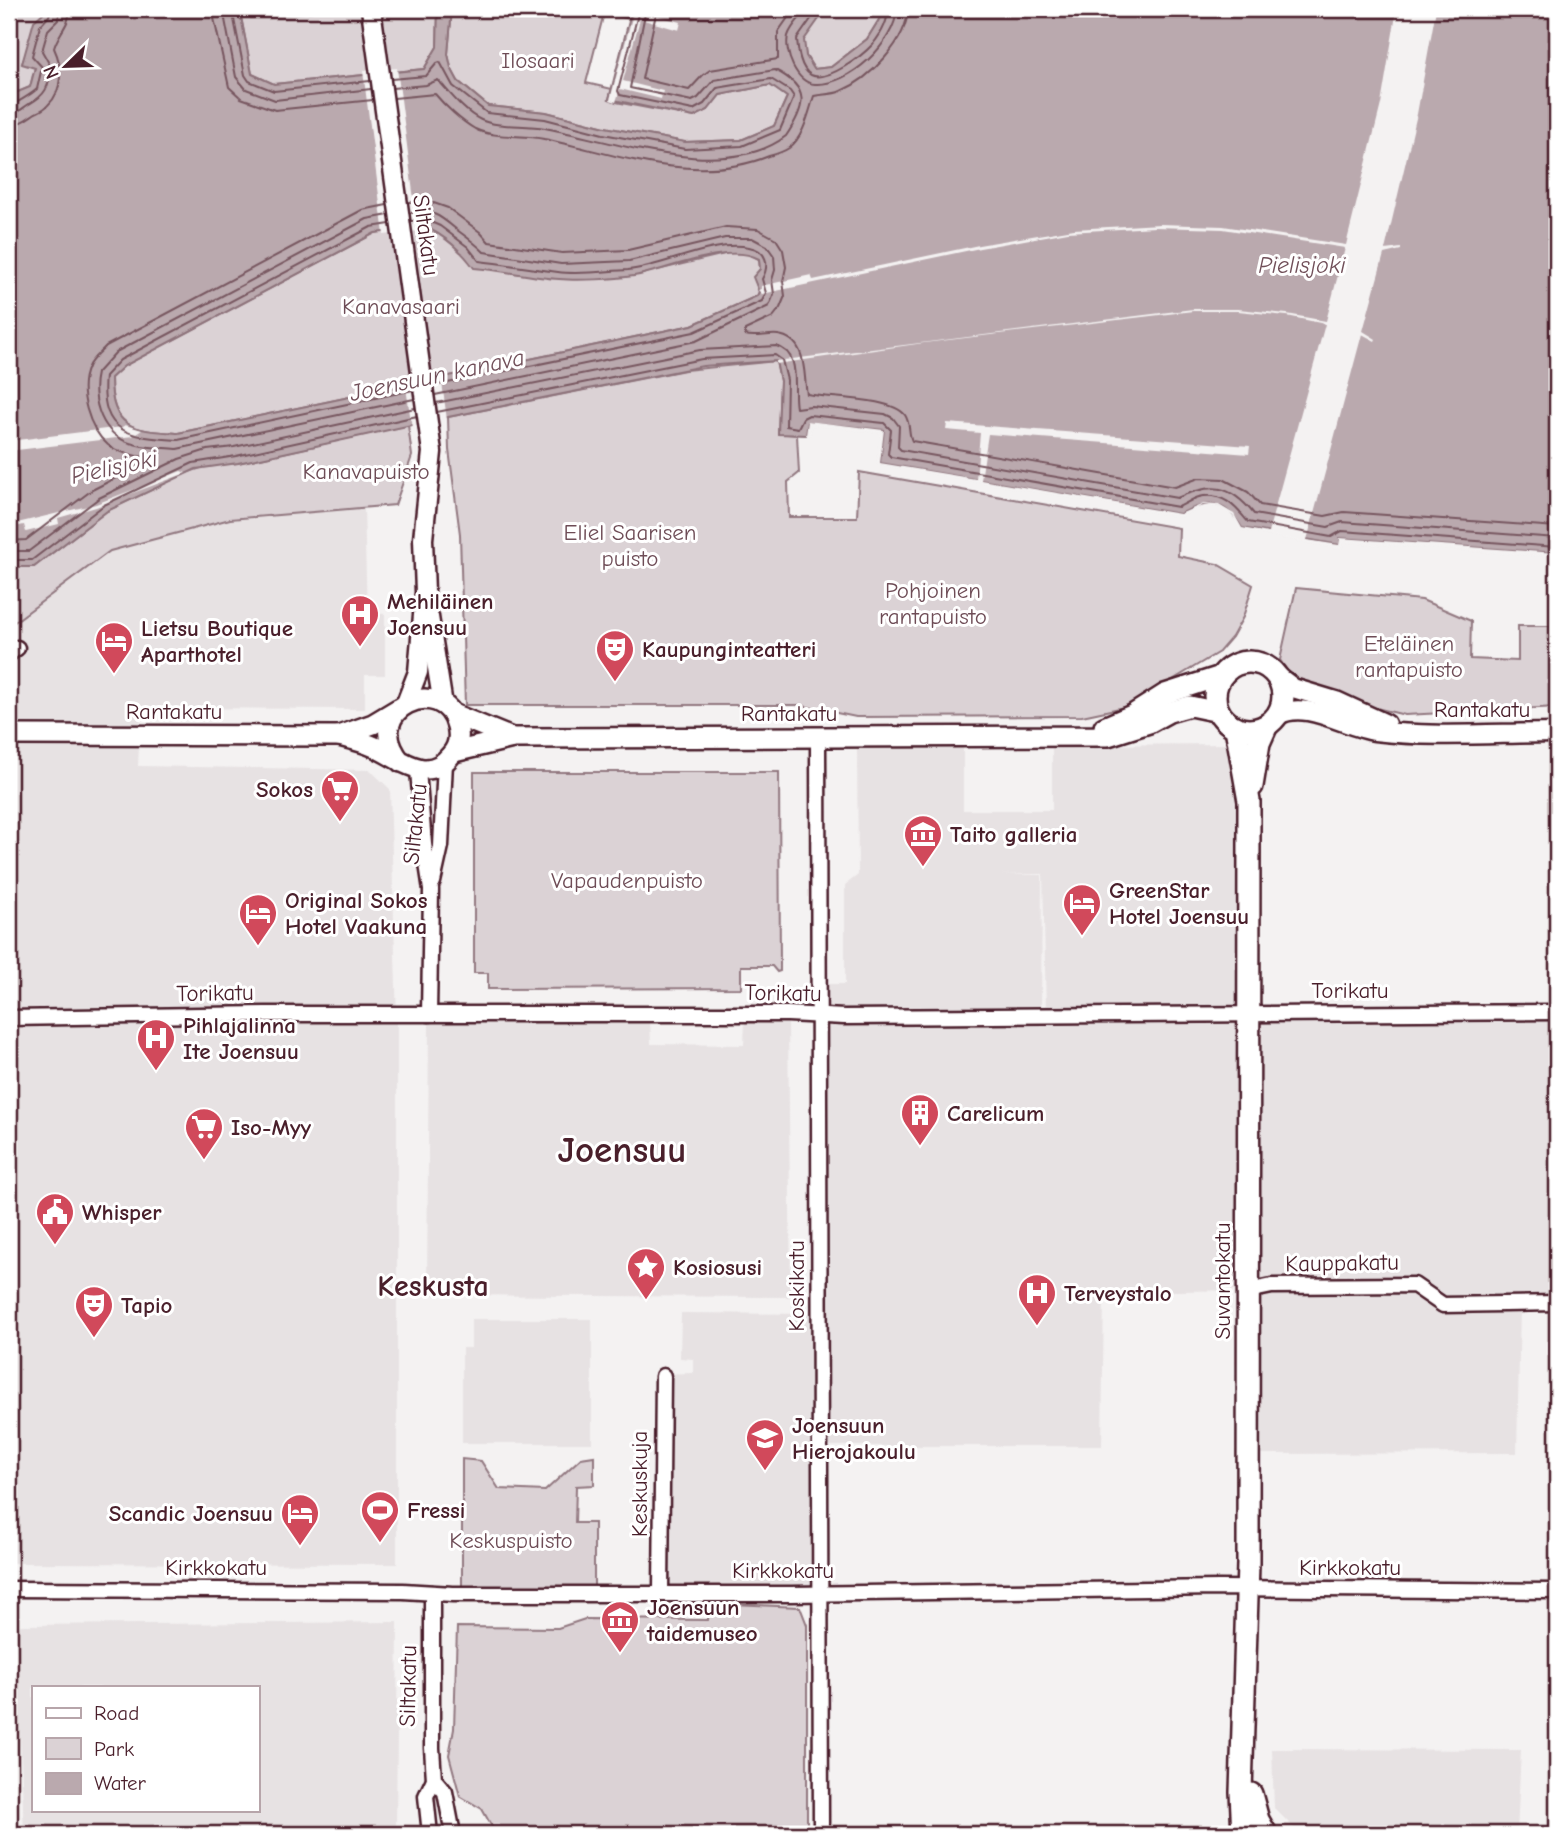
<svg xmlns="http://www.w3.org/2000/svg" width="1566" height="1843" viewBox="0 0 1566 1843" font-family="'Comic Neue',sans-serif">
<rect width="100%" height="100%" fill="#f4f2f2"/>
<filter id="ink" filterUnits="userSpaceOnUse"><feTurbulence type="fractalNoise" baseFrequency=".0143" numOctaves="2"/><feDisplacementMap in="SourceGraphic" scale="14" xChannelSelector="R" yChannelSelector="G"/><feConvolveMatrix kernelMatrix="1 2 1 2 8 2 1 2 1" color-interpolation-filters="sRGB"/></filter>
<g filter="url(#ink)">
<!-- built -->
<g fill="#e7e2e3" fill-rule="evenodd">
<path d="M364 508 367 613 385 614V675H365V709L141 708 138 766 370 770 390 789 397 1020V1564L9 1563V626L109 551 230 519Z"/>
<path d="M1246 744 1248 1012H1046L1043 874H1001L1042 875 1041 1019 1557 1015V1304L1520 1306 1517 1453 1252 1454 1251 1290 1104 1292 1102 1446H820L819 1592 656 1590 657 1374 693 1373V1359L680 1358 681 1313 822 1314 825 984H845V885L858 875 857 747 963 746V810H1052V745Z"/>
<path d="M429 1019 650 1020 651 1044 744 1045 745 1020H788L791 1297 427 1295Z"/>
<path d="M471 1319H592V1443H462V1348H471Z"/>
<path d="M398 1622 396 1831 392 1834H24L16 1629 21 1625ZM33 1687H257V1810H33Z"/>
<path d="M1272 1749 1521 1750 1517 1834H1300L1274 1808Z"/>
</g>
<!-- green -->
<g fill="#dbd2d5" stroke="#927880" stroke-width="2">
<path d="M9 9H44L22 63 35 67 30 87 13 94 9 109Z"/>
<path d="M238 9H249L251 18 332 9H438L437 47 424 69 274 84 252 74 241 17Z"/>
<path d="M452 9H620L631 11 630 19 604 13 586 83 612 89 609 99 616 102 694 117 708 110 720 95 770 85 787 97 774 126 741 140 684 142 605 127 546 112 488 106 458 81 451 68 448 54Z"/>
<path d="M825 9H882L880 18 867 39 831 67 814 69 806 56 803 40Z"/>
<path d="M423 222 463 252 474 267 632 276 729 253 749 254 759 259 760 269 754 277 759 292 757 296 692 325 178 433C134 430 111 430 111 378L124 366 375 233Z"/>
<path d="M776 361 780 381 778 433 797 435 799 473 788 482 789 517H857L859 472 1179 528 1178 556 1217 564 1253 585 1243 617 1232 637 1219 652 1129 706 1082 716 856 717 798 705H465L460 534 449 450 448 417 685 370Z"/>
<path d="M408 425 412 456 395 505 230 519 110 551 9 626V567H34L107 511 186 473 210 465 238 463Z"/>
<path d="M1296 588 1422 600 1471 621 1470 659 1518 661V626H1557V707L1405 715 1376 708 1307 685 1291 677 1280 660Z"/>
<path d="M474 772H779L780 971 777 972 772 966H741V988L488 989V973H474Z"/>
<path d="M594 1456V1485L576 1486 575 1523H594V1590H462V1459L481 1461 499 1489 545 1491 581 1458Z"/>
<path d="M709 1603 800 1607 807 1625V1834H496L482 1809 460 1796 449 1755 454 1729 457 1627 558 1628 585 1619 708 1620Z"/>
</g>
<!-- water -->
<path fill="#baa9ae" stroke="#8d727a" stroke-width="2" fill-rule="evenodd" d="M44 9H238L241 17 252 74 274 84 424 69 437 47 438 9H452L448 54 451 68 458 81 488 106 546 112 605 127 685 142 741 140 774 126 787 97 770 85 720 95 708 110 694 117 609 99 631 12 622 9H826L804 40 806 56 814 69 831 67 867 39 880 18 882 9H1557V553L1340 538V545L1242 528C1226 499 1207 500 1180 514L880 463 884 430 808 422 806 435 778 434 780 381 776 361 703 366 448 417 238 463 196 469 107 511 34 567H9V109L13 94 30 87 35 68 22 64 34 21 44 12ZM425 227C444 235 462 251 474 268 502 270 530 277 559 279 578 281 615 279 634 276 668 270 728 242 759 259L760 269 753 277 759 292 757 296 692 325 178 433C134 430 111 430 111 378L124 366 375 233Z"/>
<!-- pier -->
<g fill="#f4f2f2">
<path d="M1397 9H1436L1417 114 1385 250 1401 248V250L1384 254 1363 331 1376 339 1375 341 1362 334 1307 540 1339 545 1340 538 1557 553V557L1343 542V547L1339 549 1240 530 1233 516 1219 507 1203 505 1181 517 877 464 880 433 811 425 810 436 806 435 808 421 884 430 880 463 976 479 980 433 946 430 947 423 1250 446 1249 454 988 434 981 480 1180 514 1203 504 1219 505 1234 514 1242 528 1268 533 1325 324 1287 316 1238 311H1193L924 343 776 364V361L1193 309H1238L1287 314 1326 321 1345 248 1223 229 1155 227 1068 232 980 248 762 294 758 290 761 289V286L811 275 813 280 979 245 1074 229 1160 224 1223 226 1346 245 1381 104Z"/>
<path d="M634 10 681 22 679 30 640 19 623 81 663 91 661 99 620 89 616 102 610 100Z"/>
<path d="M397 68 418 231 384 235 363 71Z"/>
<path d="M441 375 447 420 412 428 405 381Z"/>
<path d="M125 425 142 430 133 436 9 451V441L122 427Z"/>
<path d="M181 471 186 473 96 507 58 518 59 524 26 532 24 525 9 528V525L96 504Z"/>
</g>
<g fill="none" stroke-linecap="round" stroke-linejoin="round">
<!-- shore -->
<g stroke="#77565f" stroke-width="2">
<path d="M212 9 229 87 241 98 275 110 373 100"/>
<path d="M223 9 236 77 246 89 275 100 371 89"/>
<path d="M232 9 245 75 249 81 274 91 370 81"/>
<path d="M657 9 642 79 689 90 703 75 710 70 778 59V32L794 9"/>
<path d="M807 9C801 17 791 26 788 36 784 52 796 83 815 84 849 86 895 43 897 9"/>
<path d="M818 9 797 39C798 50 800 69 811 75 827 83 862 56 873 44 881 34 888 21 888 9"/>
<path d="M391 79 426 76 437 63 440 62 453 86 487 113 545 119 603 134 685 149 742 146 780 130 794 97 790 91 771 79 717 88 704 104 693 110 620 95 618 91 638 14 637 9"/>
<path d="M392 88 426 85 438 80C450 93 464 112 481 120 499 128 525 124 545 128 612 141 726 183 786 136 806 106 811 88 775 70L714 80 698 98 692 101 630 88 646 9"/>
<path d="M394 98 435 94C445 106 461 121 475 129 495 139 523 134 544 139 617 154 696 186 769 156 776 154 783 152 789 148 804 137 809 111 814 96 823 94 833 95 841 91 870 79 907 41 908 9"/>
<path d="M9 106C14 105 33 93 37 89L42 67 32 56 40 26 49 16 51 9"/>
<path d="M9 114C18 114 21 109 29 104 46 95 49 87 51 67L42 51 48 30 58 20 60 9"/>
<path d="M9 125C20 124 25 120 34 114 39 111 44 110 48 105 64 90 62 65 54 48 58 33 70 25 70 9"/>
<path d="M408 202 428 201 448 208 480 232 489 242 562 253 628 250 726 227 758 229 776 239 783 250 786 267 783 281 785 296 780 308 773 317 745 330V335C755 338 767 334 778 335 808 339 803 374 807 394 830 399 891 397 905 415 911 424 908 434 912 441L1175 487 1199 478 1223 479 1248 492 1260 505 1325 516 1344 512 1557 527"/>
<path d="M410 213C434 210 439 215 457 230 468 238 474 242 484 252L561 264 629 261 725 238H752L767 246 774 256 775 270 772 280 774 294 769 306 696 341 435 395"/>
<path d="M389 215 367 219 116 352 97 373C94 386 95 399 99 411 112 449 144 446 177 449L414 399"/>
<path d="M411 221 426 220 440 226 468 247 479 261C505 264 532 269 558 272 580 275 606 271 628 270 666 266 711 240 749 247 767 250 770 265 762 279L766 293 762 301 694 332 433 386"/>
<path d="M390 224 371 227 120 360 105 376C99 435 131 437 178 440L413 390"/>
<path d="M436 403 700 350 776 346C803 353 792 388 796 408L811 406 885 414 893 418 899 426 898 447 901 450 1177 498C1211 483 1229 483 1254 514L1328 527 1342 522 1557 538"/>
<path d="M437 412 702 359 775 355 782 360 787 380 786 426 798 428 803 418 809 415 884 423 891 430 888 454 891 457 1178 507C1185 504 1192 499 1199 497 1222 491 1236 507 1248 522L1331 537 1342 531 1557 547"/>
<path d="M9 541 26 540 92 490 147 462 145 457C133 456 117 452 108 445 89 429 77 391 88 367 91 359 100 353 106 346L362 210 387 205"/>
<path d="M9 551H29L99 498 179 459 207 450 234 447 415 408"/>
<path d="M9 560H32L104 505 193 463 236 456 417 416"/>
</g>
<defs>
<g id="minor">
<path d="M9 654 17 648"/>
<path d="M818 738 821 1834"/>
<path d="M418 770 424 844 431 890 429 1014"/>
<path d="M433 882 441 846 445 762"/>
<path d="M9 1018 266 1014H788L844 1017 1557 1012"/>
<path d="M1248 1291 1272 1286 1414 1285 1443 1305 1557 1303"/>
<path d="M9 1589 403 1591 453 1594H791L1219 1588 1557 1591"/>
<path d="M661 1593 663 1376"/>
<path d="M434 1779 445 1792 453 1834"/>
<path d="M430 1834 426 1796 434 1779 432 1748V1593"/>
</g>
<g id="tertiary">
<path d="M371 9 432 452 423 539 425 592 418 672 406 703"/>
<path d="M429 617 443 705"/>
<path d="M1280 678 1293 688 1336 701 1386 724"/>
<path d="M1278 715C1306 699 1345 727 1375 731 1435 738 1497 733 1557 733"/>
</g>
<g id="secondary">
<path d="M453 714 512 738"/>
<path d="M1104 727 1132 715 1165 694 1221 676"/>
<path d="M9 735 339 736C351 739 364 742 375 747 399 758 427 785 450 756 458 748 460 737 457 726 444 672 357 708 401 762"/>
<path d="M339 736 373 724 398 709"/>
<path d="M454 752 513 738 1108 736 1149 723 1169 712 1190 706 1219 712"/>
</g>
<g id="primary">
<circle cx="1249" cy="696" r="34"/>
<path d="M1236 728 1249 801 1248 1564 1241 1792 1243 1834"/>
<path d="M1252 786 1259 743 1267 725"/>
<path d="M1251 1794 1258 1820 1266 1834"/>
</g>
</defs>
<!-- minor casing -->
<use href="#minor" stroke="#4a1f2b" stroke-width="19"/>
<!-- tertiary casing -->
<use href="#tertiary" stroke="#4a1f2b" stroke-width="23"/>
<!-- secondary casing -->
<use href="#secondary" stroke="#4a1f2b" stroke-width="24"/>
<!-- primary casing -->
<use href="#primary" stroke="#4a1f2b" stroke-width="26"/>
<!-- minor -->
<use href="#minor" stroke="#fff" stroke-width="14"/>
<!-- tertiary -->
<use href="#tertiary" stroke="#fff" stroke-width="18"/>
<!-- secondary -->
<use href="#secondary" stroke="#fff" stroke-width="19"/>
<!-- primary -->
<use href="#primary" stroke="#fff" stroke-width="21"/>
</g>
</g>
<!-- icons -->
<defs>
<symbol id="hospital-pin" viewBox="-11 -11 22 30"><path d="M0 17L-7.5 6A9.5 9.5 0 1 1 7.5 6Z" fill="#d1495b" stroke="#fff"/><path d="M-5-5h3v3.5h4V-5h3V5h-3V1.5h-4V5h-3Z" fill="#fff"/></symbol>
<symbol id="hotel-pin" viewBox="-11 -11 22 30"><path d="M0 17L-7.5 6A9.5 9.5 0 1 1 7.5 6Z" fill="#d1495b" stroke="#fff"/><path d="M-6-4.5h1.5V1H6V5H4.5V3h-9V5H-6ZM-4 0a1.8 1.8 0 1 1 3.6 0ZM.5 0V-2.5h3Q6-2.5 6 0Z" fill="#fff"/></symbol>
<symbol id="theatre-pin" viewBox="-11 -11 22 30"><path d="M0 17L-7.5 6A9.5 9.5 0 1 1 7.5 6Z" fill="#d1495b" stroke="#fff"/><path d="M-5-5.5Q0-4 5-5.5V0Q5 5 0 6Q-5 5-5 0ZM-3.3-2.5H-1v1.5H-3.3ZM1-2.5H3.3v1.5H1ZM-2.8 1Q0 5.5 2.8 1Z" fill="#fff"/></symbol>
<symbol id="supermarket-pin" viewBox="-11 -11 22 30"><path d="M0 17L-7.5 6A9.5 9.5 0 1 1 7.5 6Z" fill="#d1495b" stroke="#fff"/><path d="M-6-5.5h2.5l.6 2H6L4.5 2H-2.5L-4.4-4H-6ZM-1.5 3.2a1.3 1.3 0 1 0 .1 0ZM3 3.2a1.3 1.3 0 1 0 .1 0Z" fill="#fff"/></symbol>
<symbol id="museum-pin" viewBox="-11 -11 22 30"><path d="M0 17L-7.5 6A9.5 9.5 0 1 1 7.5 6Z" fill="#d1495b" stroke="#fff"/><path d="M0-6L6-3V-2H-6V-3ZM-5-1h2V3h-2ZM-1-1h2V3h-2ZM3-1h2V3H3ZM-6 4H6V6H-6Z" fill="#fff"/></symbol>
<symbol id="building-pin" viewBox="-11 -11 22 30"><path d="M0 17L-7.5 6A9.5 9.5 0 1 1 7.5 6Z" fill="#d1495b" stroke="#fff"/><path d="M-4-6H4V6H1V3H-1V6H-4ZM-2.5-4.3h1.7v1.8h-1.7ZM.8-4.3h1.7v1.8H.8ZM-2.5-1h1.7V.8h-1.7ZM.8-1h1.7V.8H.8Z" fill="#fff"/></symbol>
<symbol id="civic-pin" viewBox="-11 -11 22 30"><path d="M0 17L-7.5 6A9.5 9.5 0 1 1 7.5 6Z" fill="#d1495b" stroke="#fff"/><path d="M-.6-6.5H3V-4.5H.6V-3L4-1V1h2V6H-6V1h2V-1L-.6-3ZM-1.2 2.5V6h2.4V2.5Z" fill="#fff"/></symbol>
<symbol id="sight-pin" viewBox="-11 -11 22 30"><path d="M0 17L-7.5 6A9.5 9.5 0 1 1 7.5 6Z" fill="#d1495b" stroke="#fff"/><path d="M0-6L1.8-2.2L6-1.7L2.9 1.2L3.7 5.4L0 3.3L-3.7 5.4L-2.9 1.2L-6-1.7L-1.8-2.2Z" fill="#fff"/></symbol>
<symbol id="university-pin" viewBox="-11 -11 22 30"><path d="M0 17L-7.5 6A9.5 9.5 0 1 1 7.5 6Z" fill="#d1495b" stroke="#fff"/><path d="M0-5L7-2L0 1L-7-2ZM-4 1L0 2.5L4 1V4Q0 6-4 4Z" fill="#fff"/></symbol>
<symbol id="stadium-pin" viewBox="-11 -11 22 30"><path d="M0 17L-7.5 6A9.5 9.5 0 1 1 7.5 6Z" fill="#d1495b" stroke="#fff"/><path d="M0-5a6.5 5 0 1 0 0 10a6.5 5 0 1 0 0-10ZM-3.5-1.8h7v3.6h-7Z" fill="#fff"/></symbol>
</defs>
<g fill-rule="evenodd">
<use href="#hospital-pin" x="338" y="592" width="44" height="60"/>
<use href="#hotel-pin" x="92" y="619" width="44" height="60"/>
<use href="#theatre-pin" x="593" y="627" width="44" height="60"/>
<use href="#supermarket-pin" x="318" y="767" width="44" height="60"/>
<use href="#museum-pin" x="901" y="812" width="44" height="60"/>
<use href="#hotel-pin" x="1060" y="881" width="44" height="60"/>
<use href="#hotel-pin" x="236" y="891" width="44" height="60"/>
<use href="#hospital-pin" x="134" y="1016" width="44" height="60"/>
<use href="#building-pin" x="898" y="1091" width="44" height="60"/>
<use href="#supermarket-pin" x="182" y="1105" width="44" height="60"/>
<use href="#civic-pin" x="33" y="1190" width="44" height="60"/>
<use href="#sight-pin" x="624" y="1245" width="44" height="60"/>
<use href="#hospital-pin" x="1015" y="1271" width="44" height="60"/>
<use href="#theatre-pin" x="72" y="1283" width="44" height="60"/>
<use href="#university-pin" x="743" y="1416" width="44" height="60"/>
<use href="#stadium-pin" x="358" y="1488" width="44" height="60"/>
<use href="#hotel-pin" x="278" y="1491" width="44" height="60"/>
<use href="#museum-pin" x="598" y="1598" width="44" height="60"/>
</g>
<g text-anchor="middle" dominant-baseline="central" stroke-width="6" stroke-linejoin="round" paint-order="stroke">
<!-- park labels -->
<g font-size="23" fill="#6e4c56" stroke="#fff">
<text x="538" y="60">Ilosaari</text>
<text x="401" y="306">Kanavasaari</text>
<text x="366" y="471">Kanavapuisto</text>
<text x="630" y="532">Eliel Saarisen<tspan x="630" dy="26">puisto</tspan></text>
<text x="933" y="590">Pohjoinen<tspan x="933" dy="26">rantapuisto</tspan></text>
<text x="1409" y="643">Eteläinen<tspan x="1409" dy="26">rantapuisto</tspan></text>
<text x="627" y="880">Vapaudenpuisto</text>
<text x="511" y="1540">Keskuspuisto</text>
</g>
<!-- street labels -->
<g font-size="23" fill="#4a1f2b" stroke="#fff">
<text transform="translate(426 235) rotate(82)">Siltakatu</text>
<text x="1482" y="709">Rantakatu</text>
<text x="174" y="711">Rantakatu</text>
<text x="789" y="713">Rantakatu</text>
<text transform="translate(415 824) rotate(-84)">Siltakatu</text>
<text x="1350" y="990">Torikatu</text>
<text transform="translate(215 993) rotate(-1)">Torikatu</text>
<text transform="translate(783 993) rotate(1)">Torikatu</text>
<text transform="translate(1342 1263) rotate(-1)">Kauppakatu</text>
<text transform="translate(1222 1281) rotate(-90)">Suvantokatu</text>
<text transform="translate(796 1286) rotate(-90)">Koskikatu</text>
<text transform="translate(639 1484) rotate(-90)">Keskuskuja</text>
<text x="216" y="1567">Kirkkokatu</text>
<text x="1350" y="1567">Kirkkokatu</text>
<text x="783" y="1570">Kirkkokatu</text>
<text transform="translate(408 1686) rotate(-89)">Siltakatu</text>
</g>
<!-- poi labels -->
<g font-size="23" font-weight="bold" fill="#4a1f2b" stroke="#fff" text-anchor="start">
<text x="387" y="601">Mehiläinen<tspan x="387" dy="26">Joensuu</tspan></text>
<text x="141" y="628">Lietsu Boutique<tspan x="141" dy="26">Aparthotel</tspan></text>
<text x="642" y="649">Kaupunginteatteri</text>
<text x="313" y="789" text-anchor="end">Sokos</text>
<text x="950" y="834">Taito galleria</text>
<text x="1109" y="890">GreenStar<tspan x="1109" dy="26">Hotel Joensuu</tspan></text>
<text x="285" y="900">Original Sokos<tspan x="285" dy="26">Hotel Vaakuna</tspan></text>
<text x="183" y="1025">Pihlajalinna<tspan x="183" dy="26">Ite Joensuu</tspan></text>
<text x="947" y="1113">Carelicum</text>
<text x="231" y="1127">Iso-Myy</text>
<text x="82" y="1212">Whisper</text>
<text x="673" y="1267">Kosiosusi</text>
<text x="1064" y="1293">Terveystalo</text>
<text x="121" y="1305">Tapio</text>
<text x="792" y="1425">Joensuun<tspan x="792" dy="26">Hierojakoulu</tspan></text>
<text x="407" y="1510">Fressi</text>
<text x="273" y="1513" text-anchor="end">Scandic Joensuu</text>
<text x="647" y="1607">Joensuun<tspan x="647" dy="26">taidemuseo</tspan></text>
</g>
<!-- water labels -->
<g font-size="24" font-style="italic" fill="#714f59" stroke="#fff">
<text x="1302" y="265">Pielisjoki</text>
<text transform="translate(437 375) rotate(-12)">Joensuun kanava</text>
<text transform="translate(114 467) rotate(-12)">Pielisjoki</text>
</g>
<!-- district labels -->
<g font-size="30" font-weight="bold" fill="#4a1f2b" stroke="#fff">
<text x="433" y="1286">Keskusta</text>
</g>
<!-- town labels -->
<g font-size="37" font-weight="bold" fill="#4a1f2b" stroke="#fff">
<text x="622" y="1150">Joensuu</text>
</g>
</g>
<!-- margin -->
<rect width="1566" height="1843" fill="none" stroke="#fff" stroke-width="35"/>
<rect x="18" y="18" width="1531" height="1808" fill="none" stroke="#4a1f2b" stroke-width="2.5" filter="url(#ink)"/>
<!-- legend -->
<rect x="32" y="1686" width="228" height="126" fill="#ffffff" stroke="#b7a5aa" stroke-width="2"/>
<rect x="46" y="1708" width="35" height="10" fill="#ffffff" stroke="#b7a5aa" stroke-width="2"/>
<text x="94" y="1720" font-size="21" fill="#4a1f2b">Road</text>
<rect x="46" y="1738" width="35" height="21" fill="#dbd2d5" stroke="#b7a5aa" stroke-width="2"/>
<text x="94" y="1756" font-size="21" fill="#4a1f2b">Park</text>
<rect x="46" y="1773" width="35" height="21" fill="#baa9ae" stroke="#b7a5aa" stroke-width="2"/>
<text x="94" y="1790" font-size="21" fill="#4a1f2b">Water</text>
<!-- north arrow -->
<g transform="translate(66 66) rotate(247)" stroke="#ffffff" stroke-width="5" paint-order="stroke">
<path d="M0-5L12 26L0 18L-12 26Z" fill="#4a1f2b"/>
<text y="-10" font-size="19" font-weight="bold" text-anchor="middle" fill="#4a1f2b">N</text>
</g>
</svg>
